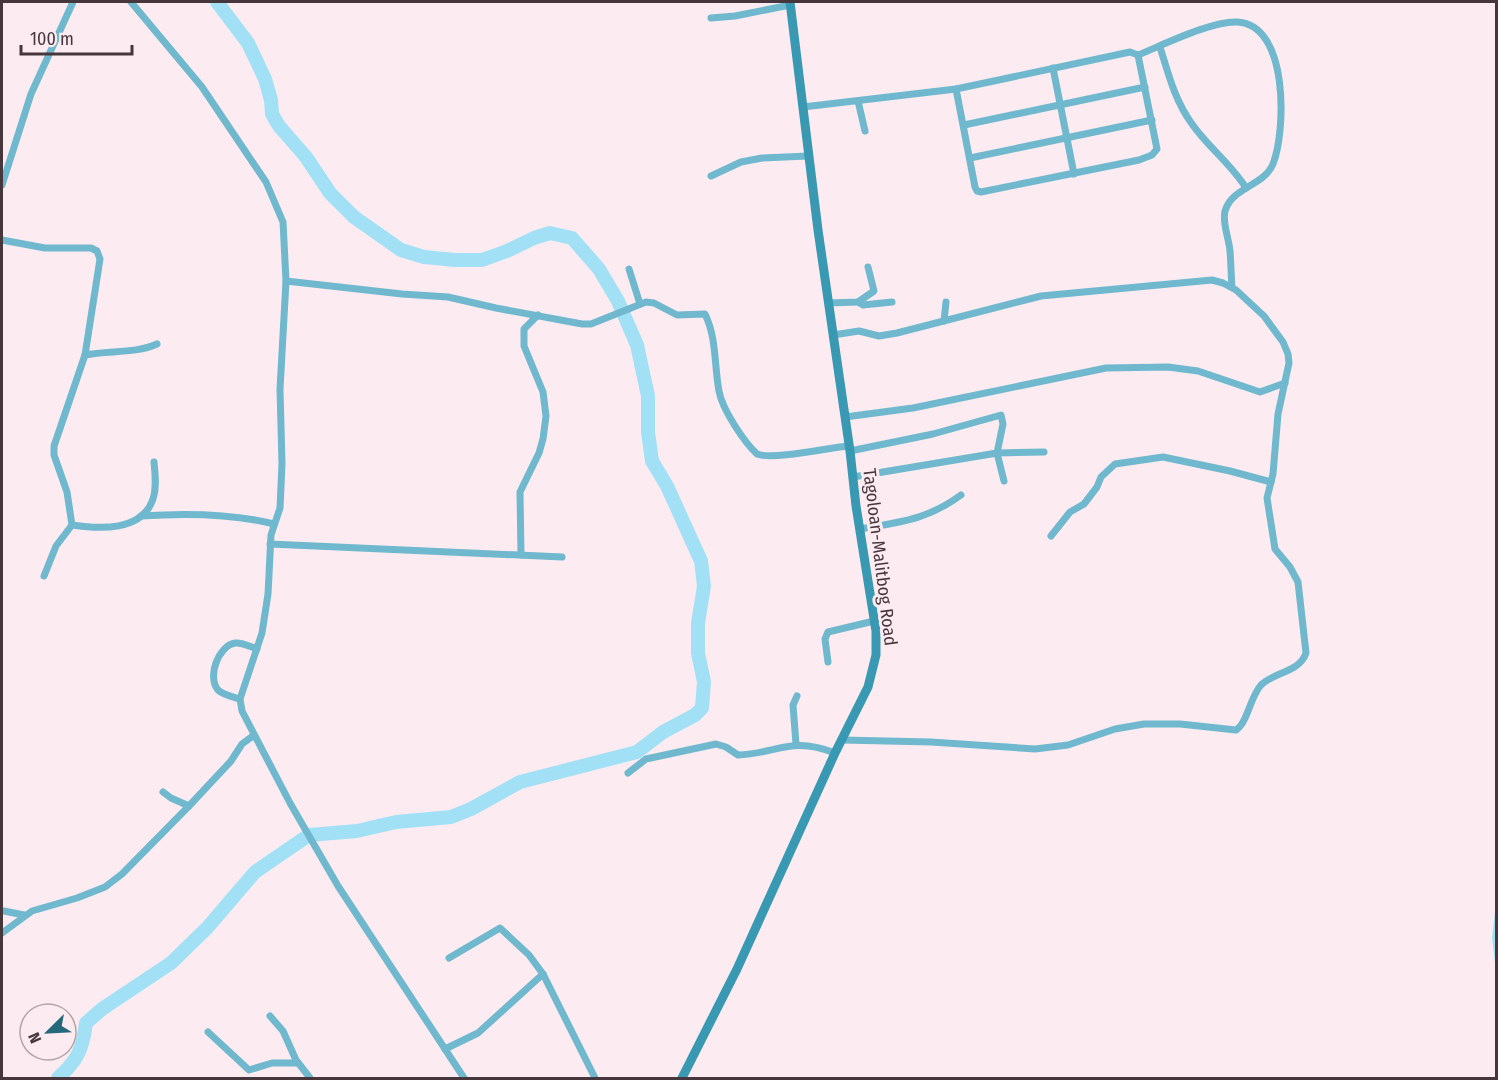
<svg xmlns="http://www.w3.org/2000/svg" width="1498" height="1080" viewBox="0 0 1498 1080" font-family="'Fira Sans Condensed',sans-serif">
<rect width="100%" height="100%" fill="#fcecf1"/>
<!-- water -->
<path fill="#a2e1f5" d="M1496 902V971L1492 938Z"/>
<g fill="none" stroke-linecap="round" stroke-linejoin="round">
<!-- river -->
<path stroke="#a2e1f5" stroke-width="14" d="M58 1078C77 1061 83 1049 86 1023L102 1009 171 963 207 928 255 872 309 835 357 831 396 822 451 817 471 809 520 782 637 752 663 732 695 715 702 708 704 682 698 653V623L704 586 701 561 667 486 652 461 648 432V396L637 345 618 301 599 269 572 238 550 233 534 238 507 251 482 260H455L424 257 401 250 354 217 330 193 306 157 279 126 272 114 271 100 265 79 248 43 217 2"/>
<!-- street -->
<g stroke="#70b8ce" stroke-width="7">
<path d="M131 2 202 87 266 182 283 222 286 281 280 389 282 464 280 508 271 535 268 594 262 633 240 699 242 711 290 803 338 886 464 1078"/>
<path d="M711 18 735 16 790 5"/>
<path d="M1160 47C1168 73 1175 101 1192 124 1208 147 1231 164 1246 188"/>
<path d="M1053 68 1074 174"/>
<path d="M956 89 975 187 977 191 981 192 1139 160 1152 155 1157 149 1138 55"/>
<path d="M858 101 865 131"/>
<path d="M803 107 956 89 1130 52 1138 55C1163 45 1211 21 1237 22 1289 24 1286 131 1273 164 1264 186 1232 187 1225 211 1222 224 1229 238 1230 251 1231 263 1231 275 1232 287"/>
<path d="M964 125 1145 87"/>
<path d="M970 158 1152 120"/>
<path d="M711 176 741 162 762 158 808 156"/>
<path d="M2 185 31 94 73 2"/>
<path d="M2 240 45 248H91L97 251 100 259 85 355 54 446V455L67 492 72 525C99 529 142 532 153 499 157 487 155 474 154 462"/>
<path d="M629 269 640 304"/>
<path d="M286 281 402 294 448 297 496 308 582 324H591L646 302 654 303 677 315 705 314C717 339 714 365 719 391 722 409 744 442 757 454 773 460 828 448 848 446"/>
<path d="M858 302 863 305 892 302"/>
<path d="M829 303 858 302 874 291 868 267"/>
<path d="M944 321 946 302"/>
<path d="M833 335 859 331 879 336 897 333 1041 296 1212 280 1223 283 1236 290 1264 316 1283 342 1288 354 1289 363 1278 414 1273 474 1267 498 1275 549 1290 567 1298 582 1306 653C1300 672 1274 672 1261 685 1250 697 1248 722 1236 730L1180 724H1144L1115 729 1068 745 1035 749 931 742 842 740"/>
<path d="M85 355C109 350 135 354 157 344"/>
<path d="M845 417 913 408 1106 368 1168 367 1198 371 1260 392 1285 383"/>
<path d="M850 451 933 434 1001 415 1003 424 997 453 1004 481"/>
<path d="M853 477 997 453 1044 452"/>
<path d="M141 516C185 513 230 513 274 524"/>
<path d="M860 529C900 522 927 520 961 495"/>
<path d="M1051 536 1070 512 1084 504 1097 487 1101 477 1115 464 1163 457 1230 471 1271 482"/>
<path d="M270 544 562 557"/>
<path d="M521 555 520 492 539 453 543 439 546 416 543 392 524 346V329L538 315"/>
<path d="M44 576 56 546 72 525"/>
<path d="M828 662 825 639 828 632 874 621"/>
<path d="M240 699C233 697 223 695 218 690 207 677 218 646 235 643 242 642 251 647 257 649"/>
<path d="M796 744 793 705 797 696"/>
<path d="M628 773 646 759 716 744 726 747 738 755C779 753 791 736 835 753"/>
<path d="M163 792 171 798 189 806"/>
<path d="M4 911 24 915"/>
<path d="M2 933 32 911 77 898 105 887 122 874 189 806 231 761 242 744 254 735"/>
<path d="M449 958 500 928 529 955 543 974 595 1078"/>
<path d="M270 1016 283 1031 296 1060 310 1078"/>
<path d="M208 1032 249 1070 272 1063H298"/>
<path d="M445 1049 478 1033 543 974"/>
</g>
<!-- secondary -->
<path stroke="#3998b2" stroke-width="9" d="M682 1078 737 969 835 753 868 687 876 655V631L856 506 850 451 818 230 790 2"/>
</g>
<g text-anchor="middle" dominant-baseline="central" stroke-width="6" stroke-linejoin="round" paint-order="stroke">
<!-- street labels -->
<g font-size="18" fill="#47373c" stroke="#fcecf1">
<text transform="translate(880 557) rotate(83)">Tagoloan-Malitbog Road</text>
</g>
</g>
<!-- border -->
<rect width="1498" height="1080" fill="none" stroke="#47373c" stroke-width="6"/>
<!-- north arrow -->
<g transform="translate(48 1032) rotate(246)"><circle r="28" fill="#fcecf1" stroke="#b4a4a9" stroke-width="1.5"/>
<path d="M0-4.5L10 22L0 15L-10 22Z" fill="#26687b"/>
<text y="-9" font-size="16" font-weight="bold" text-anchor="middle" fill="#47373c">N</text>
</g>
<!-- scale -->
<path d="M21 45v9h111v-9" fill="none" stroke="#47373c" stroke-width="3"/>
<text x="30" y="45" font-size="18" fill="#47373c" stroke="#fcecf1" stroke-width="4.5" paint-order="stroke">100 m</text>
</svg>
